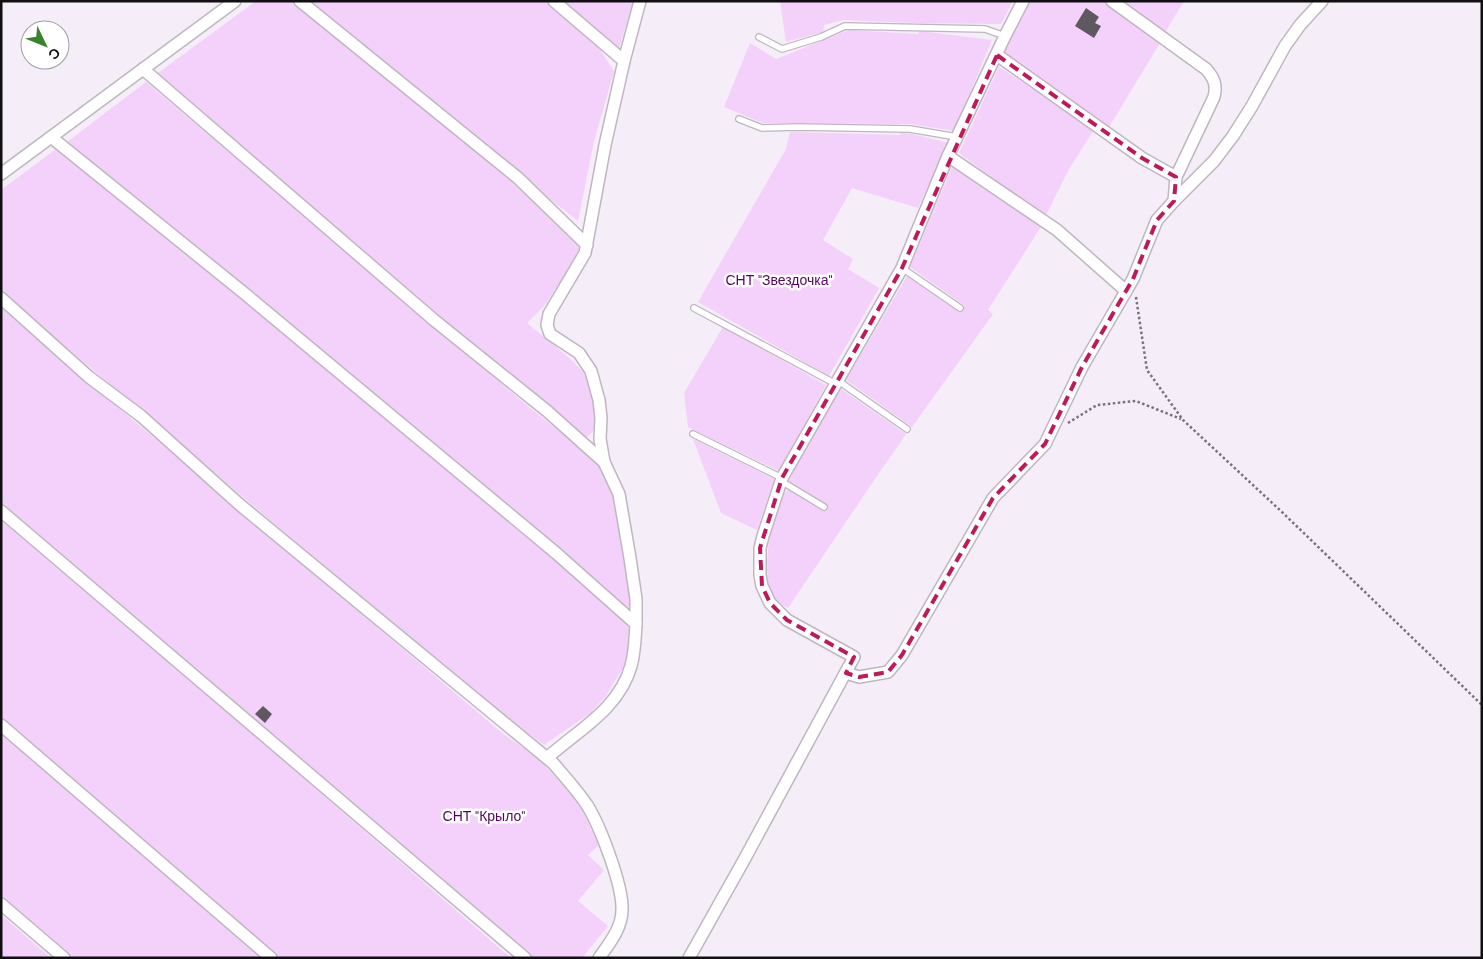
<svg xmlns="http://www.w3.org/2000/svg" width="1483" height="959" viewBox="0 0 1483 959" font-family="'DM Sans',sans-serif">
<rect width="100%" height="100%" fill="#f5edf7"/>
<!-- green -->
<g fill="#f3d1fa">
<path d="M256 1H292L303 9 503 174 577 239 579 248 576 257 545 305 527 323C541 335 582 365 588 380 594 395 596 415 594 430L586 438 489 360 201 116 158 73Z"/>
<path d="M309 1H544L598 47 614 71 594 141 578 221 533 186Z"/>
<path d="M561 1H633L619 48Z"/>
<path d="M780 1H1013L1001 24 911 23 843 20 824 25 823 32 786 42Z"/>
<path d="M1030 1H1103L1160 43 1109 127 1003 54Z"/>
<path d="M1119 1H1184L1164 34Z"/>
<path d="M849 30 918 34 919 31 992 40 954 131 911 124 763 123 724 107 750 43 776 59Z"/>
<path d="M999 67 1095 128 1069 169 1045 217 959 153Z"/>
<path d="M146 82 518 398 599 464 612 487 630 578 632 601 628 608 67 142Z"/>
<path d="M790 132 900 135 901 133 913 134 948 143 918 208 852 188 823 240 853 259 848 269 879 288 829 376 698 302 786 149Z"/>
<path d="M56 149 124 200 411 439 621 617 631 632 626 663 605 697 589 714 544 745 472 689 283 531 1 292V190Z"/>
<path d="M953 165 1042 225 988 310 993 314 912 427 846 380 907 276 960 313 965 306 910 267Z"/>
<path d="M1 308 502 733 539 759 577 800 599 845 588 855 604 870 578 901 608 926 582 958H530L159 637 1 502Z"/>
<path d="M723 327 826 385 779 471 688 427 684 393Z"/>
<path d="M841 389 906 434 877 476 788 608 772 599C770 593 769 586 768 580 765 559 771 502 788 490L824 511 827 506 789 481 813 432Z"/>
<path d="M693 439 774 479 757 530 721 513Z"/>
<path d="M1 520C173 664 341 811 511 958H278L271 951 1 717Z"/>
<path d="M1 732C90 806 176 883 264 958H71L1 899Z"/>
<path d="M1 915 51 958H1Z"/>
</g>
<!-- building -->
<g fill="#5e5860">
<path d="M1086 8 1099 17 1095 23 1101 26 1094 38 1075 26Z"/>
<path d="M263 706 272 714 265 723 255 714Z"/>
</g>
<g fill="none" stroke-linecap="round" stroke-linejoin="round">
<defs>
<g id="lane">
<path d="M759 37 782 49 821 37 845 26 985 29 1005 36"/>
<path d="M739 119 762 128 797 127 910 129 957 137"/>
<path d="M902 268 960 308"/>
<path d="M694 308 834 383"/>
<path d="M837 380 907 429"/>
<path d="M693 434 782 478"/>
<path d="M781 481 824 507"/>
</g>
<g id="street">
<path d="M300 1 518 178 587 245"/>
<path d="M554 1 624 61 605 145 585 253 549 314 547 325 550 334 579 353 591 371 599 400 601 418 600 439 604 462"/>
<path d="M1112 1 1206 69C1214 78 1217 85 1214 97L1176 177"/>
<path d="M997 55 1142 158 1176 177 1174 201"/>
<path d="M624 61 640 1"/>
<path d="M143 69 434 320 547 411 604 462 619 494 630 558 636 599V624"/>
<path d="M51 137 244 293 556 553 636 624C635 638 635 652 631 666 619 709 578 730 547 758"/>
<path d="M948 156 1057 230 1126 291"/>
<path d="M1 174 235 1"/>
<path d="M1 298 89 377 141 416 239 504 553 763C564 776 577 790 587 805 600 826 623 885 622 910 622 928 609 944 599 958"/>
<path d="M1 511 525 958"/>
<path d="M846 673 859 677 888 672 902 655 993 498 1045 444 1082 367 1133 279 1157 220 1174 201 1214 161 1233 136 1252 106 1285 46 1300 25 1322 1"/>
<path d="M1 725 271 958"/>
<path d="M1 904 64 958"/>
<path d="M689 958 744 860 854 657 787 620 770 603 762 586 760 575V548L763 536 782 478 902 268 948 156 1005 36 1023 1"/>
</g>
</defs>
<!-- lane casing -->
<use href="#lane" stroke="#beb7c0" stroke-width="8"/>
<!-- street casing -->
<use href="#street" stroke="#beb7c0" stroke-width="14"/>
<!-- path -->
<g stroke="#787379" stroke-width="2.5" stroke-dasharray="2.5 2.5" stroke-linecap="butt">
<path d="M1136 297 1147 370 1183 420 1283 513 1482 705"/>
<path d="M1068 423 1097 405 1136 401 1181 419"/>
</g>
<!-- lane -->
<use href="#lane" stroke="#fff" stroke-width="5.5"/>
<!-- street -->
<use href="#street" stroke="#fff" stroke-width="11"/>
</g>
<!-- marked area -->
<path fill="none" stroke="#c2185b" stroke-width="4" stroke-dasharray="10 6" stroke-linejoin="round" d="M997 55 1142 158 1176 177 1174 201 1157 220 1133 279 1082 367 1045 444 993 498 902 655 888 672 859 677 846 673 854 657 787 620 770 603 762 586 760 548 782 478 902 268Z"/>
<g text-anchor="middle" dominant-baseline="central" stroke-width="5" stroke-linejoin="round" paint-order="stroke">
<!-- park labels -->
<g font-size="14" fill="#560364" stroke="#fff">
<text x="779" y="280">СНТ "Звездочка"</text>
<text x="484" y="816">СНТ "Крыло"</text>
</g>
</g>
<!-- border -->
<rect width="1483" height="959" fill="none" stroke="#110f12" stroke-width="5"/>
<!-- north arrow -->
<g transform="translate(45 45) rotate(133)"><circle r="24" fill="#ffffff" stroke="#a09fa0"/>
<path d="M0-4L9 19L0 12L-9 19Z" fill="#39832b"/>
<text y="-8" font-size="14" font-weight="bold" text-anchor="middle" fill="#110f12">С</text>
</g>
</svg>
